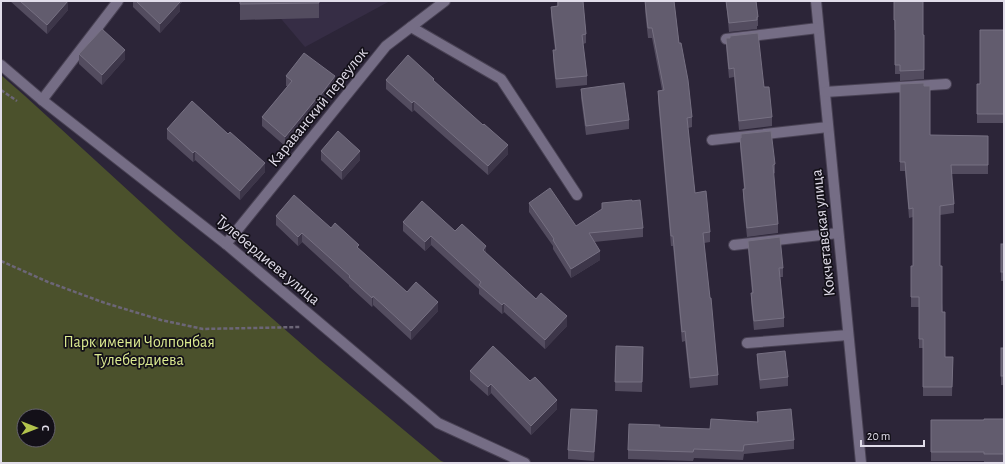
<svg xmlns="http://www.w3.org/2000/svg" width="1005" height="464" viewBox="0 0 1005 464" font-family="'Alegreya Sans',sans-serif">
<rect width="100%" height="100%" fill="#2c2538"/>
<!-- built -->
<path fill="#362d45" d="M266 1H390L305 47Z"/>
<!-- green -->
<path fill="#4b512c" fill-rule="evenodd" d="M1 75 25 96 179 237 320 360 441 461 447 463H1ZM24 416H48V440H24Z"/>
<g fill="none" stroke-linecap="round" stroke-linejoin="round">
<defs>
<g id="minor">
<path d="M816 1 861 463"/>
<path d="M411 27 501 79 577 195"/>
<path d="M726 39 818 28"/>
<path d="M1 65 42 100 226 244 438 423 525 463"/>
<path d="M825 92 946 84"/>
<path d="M42 100 118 1"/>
<path d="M712 140 828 127"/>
<path d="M226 244 386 46 445 1"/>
<path d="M734 245 838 233"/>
<path d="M747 343 848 335"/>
</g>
</defs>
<!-- minor casing -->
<use href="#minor" stroke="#494254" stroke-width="12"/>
<!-- path -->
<g stroke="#6c6677" stroke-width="2.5" stroke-dasharray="4 2" stroke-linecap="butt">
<path d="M1 90 17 101"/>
<path d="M1 261 48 282 105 303 161 320 203 329 300 327"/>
</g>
<!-- minor -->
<use href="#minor" stroke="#756d85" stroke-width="10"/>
</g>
<!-- wall -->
<g fill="#534c5f">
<path d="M10 1H68V10L47 34Z"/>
<path d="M133 1H183L180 4V11L160 33 133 7Z"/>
<path d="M240 1H319V18L240 20Z"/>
<path d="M557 1H583L586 34V43L583 44 587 76V85L556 88 553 59V50H555L551 16V7L557 6Z"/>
<path d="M645 1H674L679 43 692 117V127L688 128 695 193 710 232V242L704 243 718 375V385L690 388 685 341 682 342 673 246H671L658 101V91L662 90 652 38H648L645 11Z"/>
<path d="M726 1H756L758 17V26H757V29L729 32Z"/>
<path d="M894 1 923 35H924V79L900 81V74H895V30H894Z"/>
<path d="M1004 30V123H977V84H980Z"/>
<path d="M726 38 764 87 772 117V126L739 130 734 77 729 78 726 47Z"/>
<path d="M79 54 125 59 102 85 79 64Z"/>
<path d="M286 76 335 85 317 109 316 108 285 146 262 126V117L288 86H286Z"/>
<path d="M386 80 434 81 508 154 488 175 414 110 412 112 386 89Z"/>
<path d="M900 84 924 86 930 135 988 136V174H951L954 204V213L940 215V266L945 357H953L952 396H923V348H919V307H911V266H913V217L909 218 905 171H900Z"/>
<path d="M581 89 629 120V129L586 135 581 98Z"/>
<path d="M167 129 228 134 265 172 240 200 195 160 193 162 167 139Z"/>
<path d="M741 134 775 164V173L773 174 778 224V233L747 237 743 198V189H744L740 147Z"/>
<path d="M321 151 360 160 342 180 321 160Z"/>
<path d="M529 203 576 226 602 210V203L643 228V237L594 242 600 260 571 278 553 249V246L529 212Z"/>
<path d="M276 216 331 228 359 249 407 292 438 311 411 340 373 305 372 307 349 286V285L302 242 298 246 276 225Z"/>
<path d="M403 222 455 231 486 253 536 299 567 326 545 349 504 312 502 314 479 294V289L431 245 425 251 403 231Z"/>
<path d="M748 241 783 268V277H780L784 318V327L754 330 751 302V293H752L748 250Z"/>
<rect x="1001" y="244" width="3" height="37"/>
<path d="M616 346 643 347 642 392 615 391Z"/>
<rect x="1001" y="348" width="3" height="37"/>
<path d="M757 354 788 377V386L760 389 757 363Z"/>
<path d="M470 371 530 381 557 409 531 435 491 393 488 396 470 380Z"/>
<path d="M757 412 794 440V449L744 454 743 460 694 458 693 461 628 459V450L660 427 710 429 757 422Z"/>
<path d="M597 419 594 461 568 459V450Z"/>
<path d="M1004 419V463H984V461H931V420H984Z"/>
</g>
<!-- shaded-wall -->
<g fill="#3d3649">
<path d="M68 1V10L47 34V25Z"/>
<path d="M177 1H183L180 4V11L160 33V24Z"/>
<path d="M125 50V59L102 85V75Z"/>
<path d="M335 76V85L317 109V100Z"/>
<path d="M316 99V108L285 146V137Z"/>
<path d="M414 101V110L412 112V103Z"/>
<path d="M508 145V154L488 175V166Z"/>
<path d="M195 151V160L193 162V153Z"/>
<path d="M360 151V160L342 180V171Z"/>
<path d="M265 163V172L240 200V191Z"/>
<path d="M302 233V242L298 246V237Z"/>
<path d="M431 236V245L425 251V242Z"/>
<path d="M486 246V255L483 250Z"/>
<path d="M600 251V260L571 278V269Z"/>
<path d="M373 296V305L372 307V298Z"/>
<path d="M438 302V311L411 340V331Z"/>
<path d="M504 303V312L502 314V305Z"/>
<path d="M567 316V326L545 349V340Z"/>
<path d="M491 384V393L488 396V387Z"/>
<path d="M557 400V409L531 435V426Z"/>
<path d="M597 410V419L594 461V452Z"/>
</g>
<!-- building -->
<g fill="#625c6e" stroke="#767082">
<path d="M20 1H68L47 25Z"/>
<path d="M136 1H179L180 2 160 24Z"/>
<path d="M240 1H319V3L240 4Z"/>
<path d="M558 1H583L586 34 582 35 587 76 556 79 553 50H556L551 7 558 6Z"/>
<path d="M645 1H674L679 43H681L688 80 692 117 687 118 695 193 706 191 710 232 703 233 710 298H711L718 375 690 378 685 331 682 332 673 236H671L658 91 664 90 652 28H648Z"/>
<path d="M726 1H756L758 17H757V20L729 23Z"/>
<path d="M894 1H923V35H924V70L900 71V65H895V20H894Z"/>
<path d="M102 29 125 50 102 75 79 54Z"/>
<path d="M980 30H1004V114H977V84H980Z"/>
<path d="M758 33 764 87H769L772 117 739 121 734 68 729 69 726 38H730V36Z"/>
<path d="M304 53 335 76 317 100 316 99 285 137 262 117 292 81 286 76Z"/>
<path d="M408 55 434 79 433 80 483 125 484 124 508 145 488 166 414 101 412 103 386 80Z"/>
<path d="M624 83 629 120 586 126 581 89Z"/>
<path d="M924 83V86H930V135L988 136V165H951L954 204 940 206V266H942V312H945V357H953L952 387H923V339H919V297H911V266H913V208L909 209 905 162H900V84Z"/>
<path d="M192 101 228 134 230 132 265 163 240 191 195 151 193 153 167 129Z"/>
<path d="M338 131 360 151 342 171 321 151Z"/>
<path d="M771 131 775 164 773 165 778 224 747 228 743 189H745L740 138H741V134Z"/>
<path d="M550 188 576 226 602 209V203L632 200V201L640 200 643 228 589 233 600 251 571 269 553 240 554 239 529 203Z"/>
<path d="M294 195 331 228 335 223 359 245 357 247 407 292 416 282 438 302 411 331 373 296 372 298 349 277 350 276 302 233 298 237 276 216Z"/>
<path d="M422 201 455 231 462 224 486 246 483 250 536 299 541 293 567 316 545 340 504 303 502 305 479 285 481 282 431 236 425 242 403 222Z"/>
<path d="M780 237 783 268H779L784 318 754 321 751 293H753L748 241Z"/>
<rect x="1001" y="244" width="3" height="28"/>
<path d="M493 346 530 381 535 377 557 400 531 426 491 384 488 387 470 371Z"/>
<path d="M616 346 643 347 642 382H615Z"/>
<rect x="1001" y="348" width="3" height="28"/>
<path d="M785 351 788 377 760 380 757 354Z"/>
<path d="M571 409 597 410 594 452 568 450Z"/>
<path d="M791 409 794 440 744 445 743 451 694 449 693 452 628 450 629 424 660 425 659 427 710 429 711 419 758 422 757 412Z"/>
<path d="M984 419H1004V454H984V452H931V420H984Z"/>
</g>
<g text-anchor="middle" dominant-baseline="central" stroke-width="3.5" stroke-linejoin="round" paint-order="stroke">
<!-- street labels -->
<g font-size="16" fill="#e1ddea" stroke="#131018">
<text transform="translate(318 107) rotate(-51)">Караванский переулок</text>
<text transform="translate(823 233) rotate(-96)">Кокчетавская улица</text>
<text transform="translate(268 260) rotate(40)">Тулебердиева улица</text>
</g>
<!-- park labels -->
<g font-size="16" fill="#dceb91" stroke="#131018">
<text x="139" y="342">Парк имени Чолпонбая<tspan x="139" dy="18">Тулебердиева</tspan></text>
</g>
</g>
<!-- border -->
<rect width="1005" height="464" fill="none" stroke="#e1ddea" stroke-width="4"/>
<!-- north arrow -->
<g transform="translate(36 428) rotate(90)"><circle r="19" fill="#131018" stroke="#65626c"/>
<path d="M0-3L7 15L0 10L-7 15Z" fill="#b2c34c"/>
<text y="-6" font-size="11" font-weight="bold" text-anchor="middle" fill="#e1ddea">С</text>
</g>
<!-- scale -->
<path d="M861 440v6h63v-6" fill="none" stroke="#e1ddea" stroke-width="2"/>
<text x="867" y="440" font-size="12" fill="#e1ddea" stroke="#131018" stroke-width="3" paint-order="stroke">20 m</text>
</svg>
